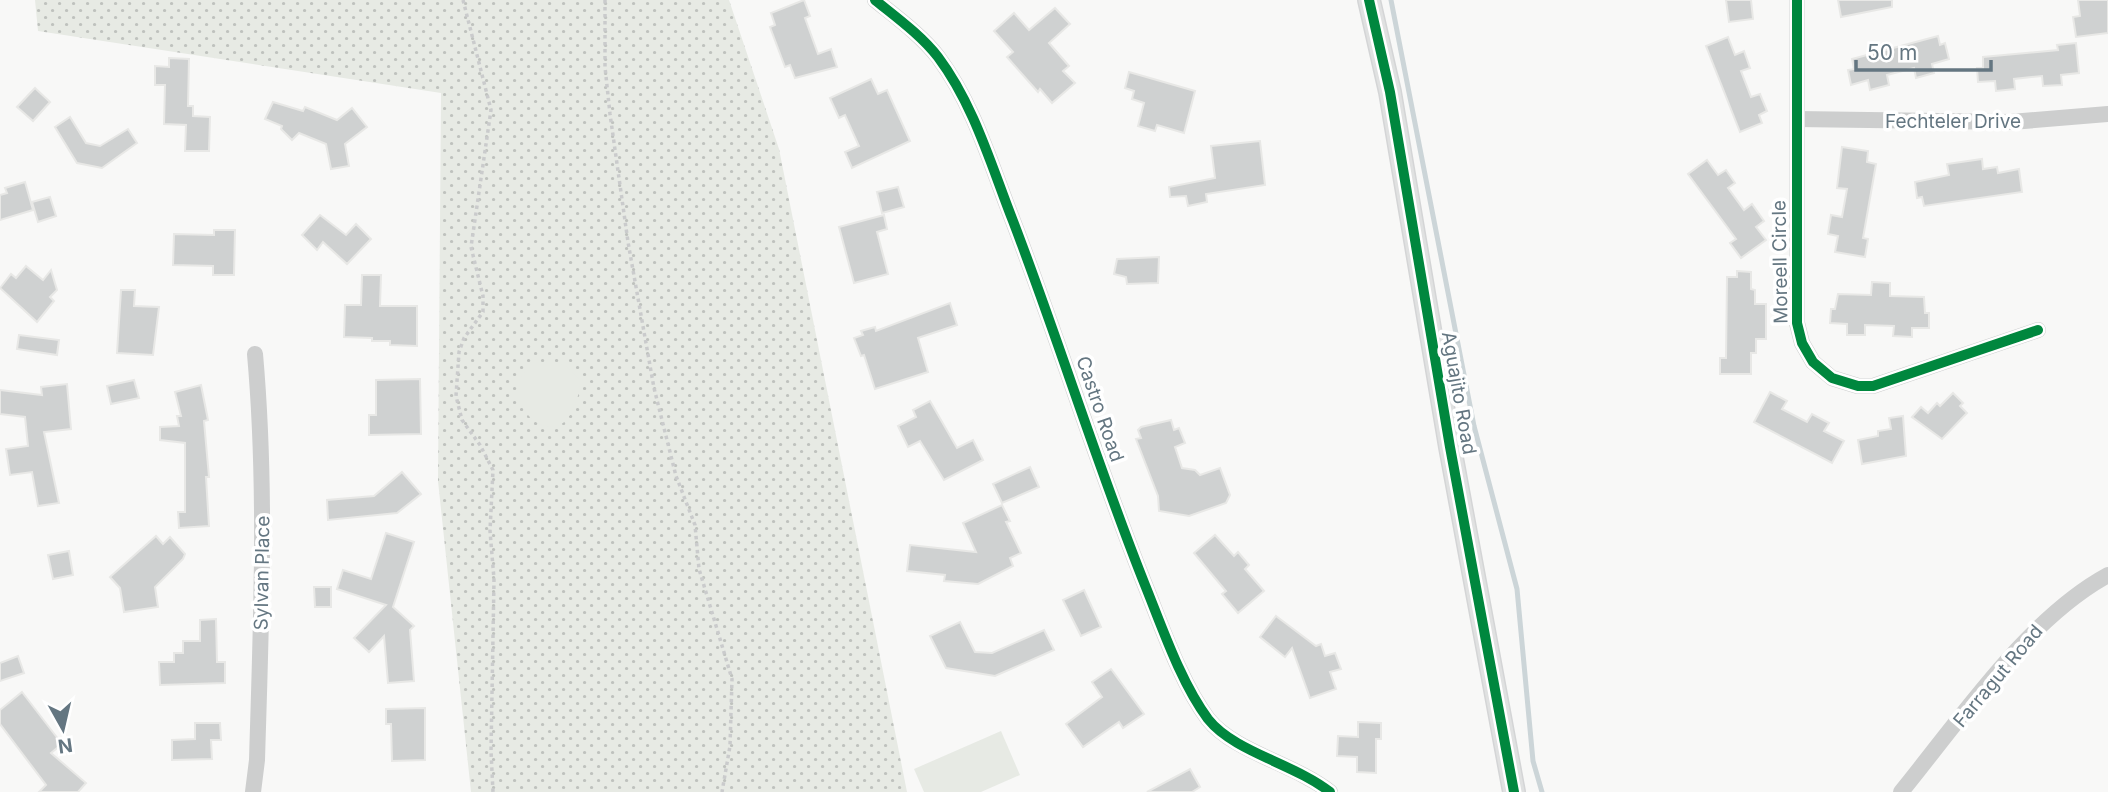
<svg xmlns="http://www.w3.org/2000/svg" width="2108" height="792" viewBox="0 0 2108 792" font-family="Inter,sans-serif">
<defs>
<pattern id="grass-dots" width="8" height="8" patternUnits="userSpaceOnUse" patternTransform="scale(1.75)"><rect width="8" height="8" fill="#e7eae4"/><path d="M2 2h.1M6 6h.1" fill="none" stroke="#bfc2be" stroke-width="1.8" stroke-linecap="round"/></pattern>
</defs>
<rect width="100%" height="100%" fill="#f8f8f7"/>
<!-- grass -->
<path fill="url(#grass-dots)" d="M35 0H729L779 149 907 792H471L438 481 441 93 38 31Z"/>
<!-- park -->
<g fill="#e7eae4">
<path d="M543 362 565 365 580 380C580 392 577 401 572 411 549 461 481 380 543 362Z"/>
<path d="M1001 731 1020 775 981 792H924L914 769Z"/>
</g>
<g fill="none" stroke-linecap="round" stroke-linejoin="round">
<!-- stream -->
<path stroke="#ccd5d8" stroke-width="5" d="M1391 0 1474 426 1517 589 1533 761 1542 792"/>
</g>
<!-- building -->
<g fill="#cfd1d1" stroke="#e8e8e6" stroke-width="2">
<path d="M804 0 810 16 805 18 818 54 831 49 837 67 795 78 790 65 785 67 770 27 775 25 771 13Z"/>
<path d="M1726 0H1751L1753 19 1729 22Z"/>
<path d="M1838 0H1892V7L1841 17Z"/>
<path d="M2078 0H2108V33L2076 37 2073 17 2080 16Z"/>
<path d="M1055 8 1070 24 1049 43 1069 66 1063 71 1075 83 1052 103 1040 89 1038 92 1007 57 1013 52 994 31 1014 13 1029 30Z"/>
<path d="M1938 36 1940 45 1945 43 1949 59 1932 64 1934 73 1916 78 1914 68 1887 75 1889 85 1870 90 1868 80 1851 85 1848 70 1854 69 1852 59Z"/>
<path d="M1728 37 1735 55 1744 51 1750 68 1741 71 1751 97 1760 94 1767 111 1759 115 1762 123 1740 132 1706 46Z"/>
<path d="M2076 43 2079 73 2061 75 2062 85 2043 86 2042 76 2014 79 2015 89 1996 91 1995 81 1978 82 1977 68H1983V57L2058 50 2057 45Z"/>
<path d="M169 58 189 59 188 106H193V116L210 117 209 151H185L186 125 164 124 165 85H155V66L169 67Z"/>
<path d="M1129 72 1195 91 1184 133 1157 125 1155 131 1138 126 1144 103 1132 99 1134 91 1125 88Z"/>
<path d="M871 79 878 94 887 90 910 141 852 168 845 152 859 146 845 115 839 118 830 98Z"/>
<path d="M35 88 50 102 33 121 17 107Z"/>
<path d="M273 102 303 111 305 107 337 120 352 108 367 127 345 144 349 166 331 169 326 144 299 133 292 140 281 129 282 126 265 119Z"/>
<path d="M70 117 86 143 100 146 128 129 137 143 102 168 77 163 55 127Z"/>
<path d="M1260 141 1265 185 1206 194 1207 202 1188 206 1186 196 1170 197 1169 187 1215 178 1211 146Z"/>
<path d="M1842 147 1868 151 1867 162 1876 164 1863 238 1868 239 1865 257 1835 252 1838 236 1828 234 1831 215 1842 217 1847 189 1837 188Z"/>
<path d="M1982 159 1983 169 1997 167 1998 173 2019 169 2022 192 1924 206 1922 197 1917 198 1915 182 1949 175 1947 164Z"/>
<path d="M1707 160 1718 175 1726 170 1735 183 1728 188 1744 210 1752 204 1764 221 1756 227 1766 240 1741 258 1730 243 1736 239 1688 174Z"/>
<path d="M25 182 33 210 0 220V195L7 193 5 188Z"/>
<path d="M898 187 904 207 882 213 877 192Z"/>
<path d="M50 197 56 216 38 222 32 202Z"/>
<path d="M320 215 346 235 356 224 371 239 347 264 323 242 317 250 302 235Z"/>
<path d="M884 215 887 229 877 232 888 274 854 283 839 227Z"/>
<path d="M214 230H235L234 275H213V266L173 265 174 234 214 235Z"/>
<path d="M1159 257 1158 283 1127 284 1126 277 1114 274 1117 259Z"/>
<path d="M26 266 43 280 51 270 57 290 50 297 54 301 37 322 0 288 11 274 16 278Z"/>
<path d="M1737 271 1751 272V289L1755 290V304H1766V339H1756V353H1751V374H1720V358H1726L1727 277H1737Z"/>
<path d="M362 275H381L380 306H417V346L390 345V341H372V338L344 337 345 305H361Z"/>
<path d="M1872 282 1890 283V296L1924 297 1925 313H1929V328H1912V337L1893 336 1894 326 1865 325V335H1847V324L1830 323 1831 309H1835L1838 294 1871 295Z"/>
<path d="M121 290H135L134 306 159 307 153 355 117 353Z"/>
<path d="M950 303 957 325 918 338 928 372 875 389 864 355 861 356 854 338 863 335 861 331 875 327 876 331Z"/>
<path d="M19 335 59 340 57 355 17 349Z"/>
<path d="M420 379 421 434 369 435V415H376V380Z"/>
<path d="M134 380 139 398 111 404 107 386Z"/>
<path d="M67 384 71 429 44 432 59 503 38 506 32 472 10 475 6 449 28 446 25 417 0 414V390L42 395 41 387Z"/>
<path d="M201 385 208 420 204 421 209 477H206L209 526 179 528 178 512H185V443L160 440V427L179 426 177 416H181L175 392Z"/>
<path d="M1770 392 1787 401 1782 409 1807 422 1812 414 1829 423 1824 431 1844 441 1832 463 1754 422Z"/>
<path d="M1953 393 1963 403 1960 406 1967 413 1942 439 1912 417 1921 407 1928 413 1937 403 1940 406Z"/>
<path d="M930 401 957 448 973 440 983 460 944 480 920 441 908 447 898 426 916 417 913 410Z"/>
<path d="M1903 416 1906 456 1862 464 1858 440 1878 436V431L1891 429 1889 418Z"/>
<path d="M1171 420 1174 430 1179 428 1185 443 1175 447 1182 468 1195 470 1200 475 1220 468 1230 495 1226 503 1189 516 1159 511 1158 496 1136 439 1141 438 1138 430 1141 427Z"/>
<path d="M1030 467 1039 487 1002 503 993 484Z"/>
<path d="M402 472 421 494 397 513 328 520 327 500 374 496Z"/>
<path d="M1002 505 1010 521 1006 522 1021 553 1010 558 1013 566 978 584 944 581 945 575 907 571 910 545 976 552 963 523Z"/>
<path d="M386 533 414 542 393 607 414 626 410 630 414 681 388 683 384 636 369 652 354 638 386 605 337 589 343 570 371 579Z"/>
<path d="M1215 535 1234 556 1238 552 1249 565 1245 569 1264 591 1238 613 1222 594 1226 591 1194 553Z"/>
<path d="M156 536 163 544 170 537 185 554 183 559 155 587 158 607 124 612 120 588 110 577Z"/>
<path d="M69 551 73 575 53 579 48 555Z"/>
<path d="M314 587H331V607H315Z"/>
<path d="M1084 590 1101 627 1081 636 1063 600Z"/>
<path d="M1276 616 1316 646 1321 644 1325 656 1335 653 1341 669 1330 672 1336 689 1310 698 1292 648 1285 657 1260 637Z"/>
<path d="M216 619 217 662H225V683L160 685 159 662H174V653H183V641H200V620Z"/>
<path d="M960 622 975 652 992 653 1044 630 1054 650 995 676 946 668 930 636Z"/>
<path d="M18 656 24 673 0 681V663Z"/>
<path d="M1111 669 1144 714 1123 728 1119 722 1083 747 1066 724 1102 697 1092 682Z"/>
<path d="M22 692 62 744 51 753 86 783 78 792H39L46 785 0 724V710Z"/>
<path d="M425 708V760L392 761 391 724H386V709Z"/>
<path d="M1358 722 1381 723V739H1376V773L1357 772V757L1337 756 1338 736 1358 737Z"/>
<path d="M195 723H220L221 740H211L212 759 172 760V740L195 739Z"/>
<path d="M1190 769 1200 787 1192 792H1147Z"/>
</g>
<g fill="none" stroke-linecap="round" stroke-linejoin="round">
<defs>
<path id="secondary" d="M1369 0 1390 92 1450 447 1514 792"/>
</defs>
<!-- secondary casing -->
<use href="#secondary" stroke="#d4d5d6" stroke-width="24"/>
<!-- path -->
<g stroke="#cacbcc" stroke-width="3.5" stroke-dasharray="3.5 3.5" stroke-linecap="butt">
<path d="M463 0 491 110 471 247 483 296V312L464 338 459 352 456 396 462 420 480 445 493 470 490 531 494 579 491 751 493 792"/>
<path d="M605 0V67L610 114 628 242 654 388 676 476 695 525 699 569 732 679 730 746 722 792"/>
</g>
<!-- street -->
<g stroke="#cdcece" stroke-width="16">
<path d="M875 0C896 17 922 36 938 57 974 105 991 165 1013 221 1059 341 1097 465 1145 585 1162 627 1181 683 1208 719 1234 752 1295 764 1330 792"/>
<path d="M1797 0V323L1802 343 1813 362 1832 378 1858 386H1873L2038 330"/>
<path d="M1797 119 2011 122 2108 114"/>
<path d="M253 792 257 760C261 624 267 489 255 354"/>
<path d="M1901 792C1960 720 2027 619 2108 575"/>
</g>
<!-- secondary -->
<use href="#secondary" stroke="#e0e1e1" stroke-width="21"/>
<defs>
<g id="cycleway">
<path d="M875 0C896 17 922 36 938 57 974 105 991 165 1013 221 1059 341 1097 465 1145 585 1162 627 1181 683 1208 719 1234 752 1295 764 1330 792"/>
<path d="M1369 0 1390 92 1450 447 1514 792"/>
<path d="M1797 0V323L1802 343 1813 362 1832 378 1858 386H1873L2038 330"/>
</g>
</defs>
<!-- cycleway casing -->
<use href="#cycleway" stroke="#fff" stroke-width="15"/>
<!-- cycleway -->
<use href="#cycleway" stroke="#00873e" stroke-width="10"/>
</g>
<g text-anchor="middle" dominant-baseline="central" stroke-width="7" stroke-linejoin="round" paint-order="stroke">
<!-- street labels -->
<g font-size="19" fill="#647681" stroke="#fff">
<text x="1953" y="121">Fechteler Drive</text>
<text transform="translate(1780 262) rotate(-91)">Moreell Circle</text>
<text transform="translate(1459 393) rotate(80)">Aguajito Road</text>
<text transform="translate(1100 409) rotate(71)">Castro Road</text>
<text transform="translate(262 573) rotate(-89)">Sylvan Place</text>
<text transform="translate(1998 676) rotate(-50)">Farragut Road</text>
</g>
</g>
<!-- north arrow -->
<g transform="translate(63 729) rotate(172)" stroke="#ffffff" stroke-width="5" paint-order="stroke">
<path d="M0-5L12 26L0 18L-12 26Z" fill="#647681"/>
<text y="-10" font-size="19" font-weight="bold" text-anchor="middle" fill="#647681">N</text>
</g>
<!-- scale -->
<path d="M1856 60v10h135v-10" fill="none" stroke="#647681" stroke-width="3.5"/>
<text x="1867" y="60" font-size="21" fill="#647681" stroke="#ffffff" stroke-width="5" paint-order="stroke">50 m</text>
</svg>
